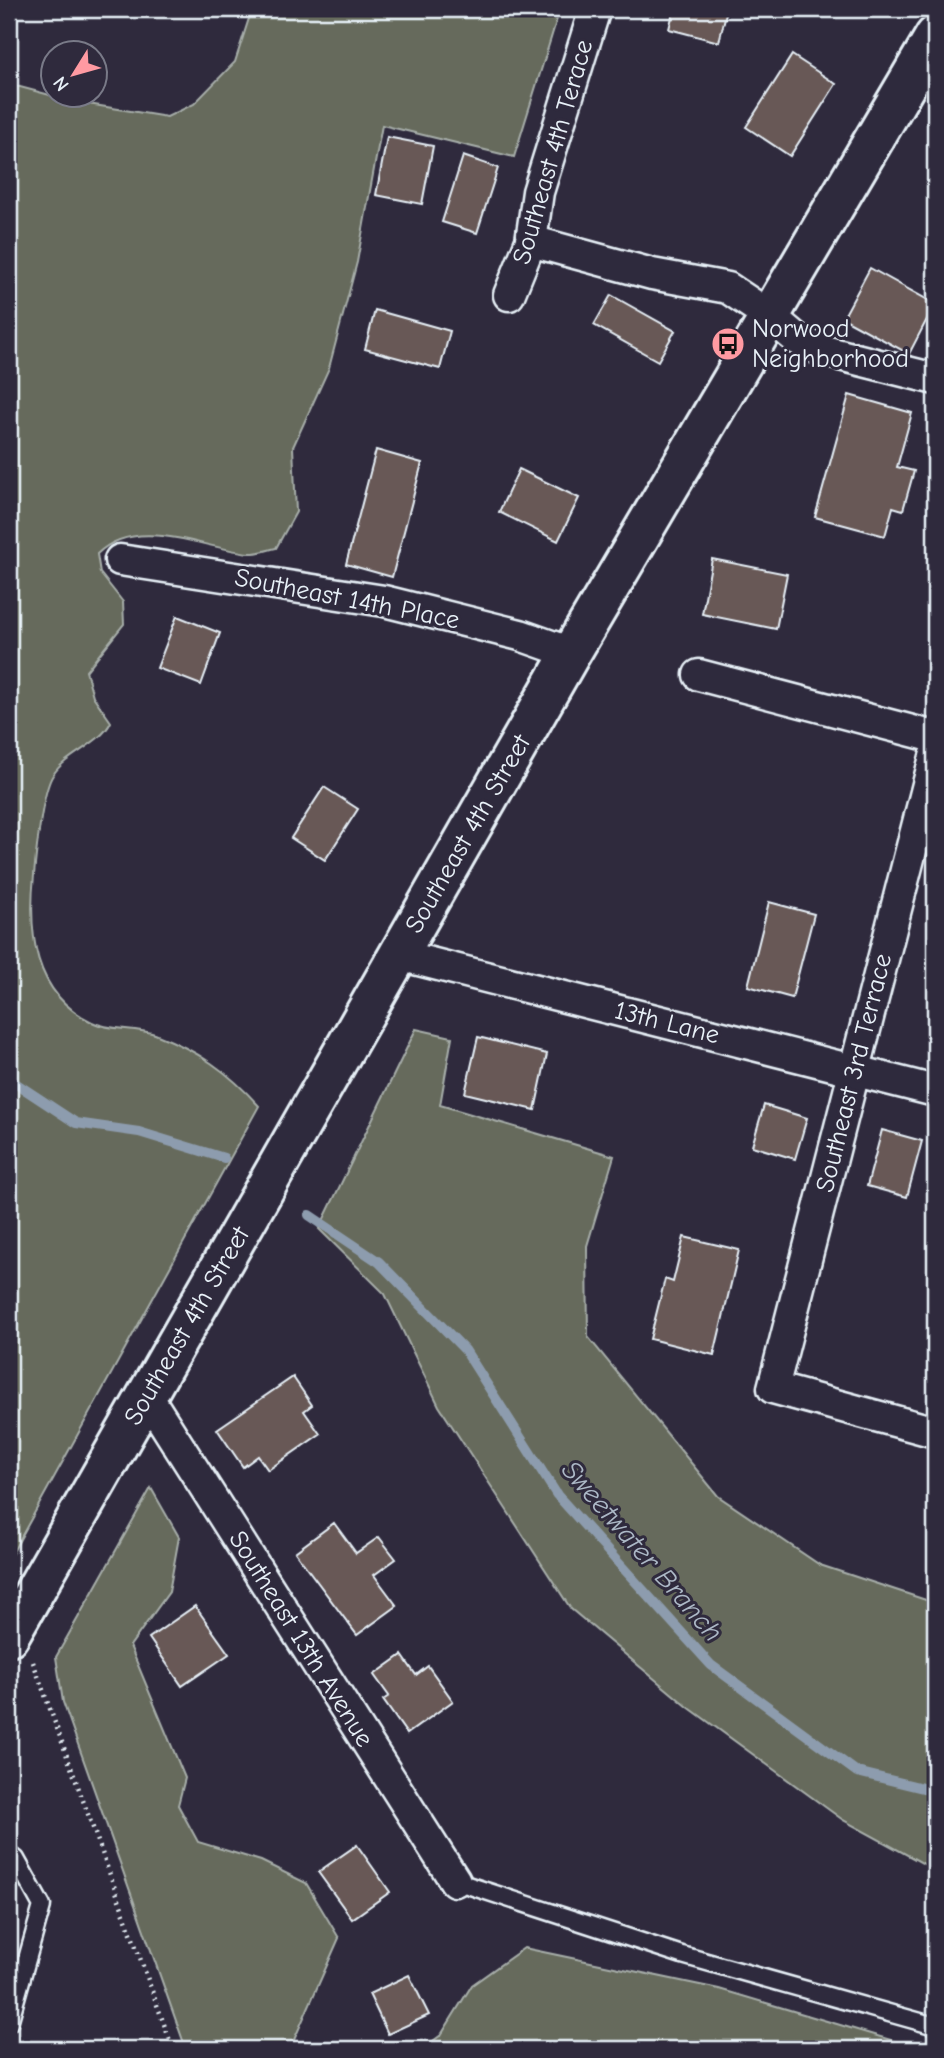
<svg xmlns="http://www.w3.org/2000/svg" width="944" height="2058" viewBox="0 0 944 2058" font-family="'Comic Neue',sans-serif">
<rect width="100%" height="100%" fill="#2f2a3d"/>
<filter id="ink" filterUnits="userSpaceOnUse"><feTurbulence type="fractalNoise" baseFrequency=".0143" numOctaves="2"/><feDisplacementMap in="SourceGraphic" scale="14" xChannelSelector="R" yChannelSelector="G"/><feConvolveMatrix kernelMatrix="1 2 1 2 8 2 1 2 1" color-interpolation-filters="sRGB"/></filter>
<g filter="url(#ink)">
<!-- green -->
<g fill="#666a5b" stroke="#a7aeaa" stroke-width="2">
<path d="M252 9H560L514 157 382 125 357 262 329 368 293 447 296 512 276 548C267 550 257 554 249 553 201 548 137 515 97 554L100 573 123 602 124 624 86 671 93 696 111 722C100 745 67 753 53 775 42 791 36 854 34 875 28 932 33 994 92 1022 110 1031 135 1027 155 1034 198 1051 228 1071 259 1106L9 1559V84L76 102 167 117 194 104 235 62Z"/>
<path d="M416 1029 452 1037 440 1105 614 1156 587 1246 588 1337 718 1496 820 1565 935 1603V1870L843 1820 688 1707 571 1609 439 1406 385 1294 319 1229Z"/>
<path d="M151 1488 179 1537 169 1592 130 1646 185 1778 178 1805 198 1842 261 1861 306 1883 339 1938 290 2049H186L63 1702 56 1657Z"/>
<path d="M524 1948 719 1989 921 2049H422L441 2035 472 1985Z"/>
</g>
<g fill="none" stroke-linecap="round" stroke-linejoin="round">
<!-- stream -->
<g stroke="#8d9cae" stroke-width="10">
<path d="M9 1079 76 1123 139 1132 224 1158"/>
<path d="M309 1215 379 1262 465 1350 557 1495 711 1665 857 1772 935 1791"/>
</g>
</g>
<!-- building -->
<g fill="#685856" stroke="#e8f1f8" stroke-width="2">
<path d="M674 9H727L719 42 669 29Z"/>
<path d="M792 55 836 84 790 156 746 127Z"/>
<path d="M387 137 433 146 422 204 376 195Z"/>
<path d="M463 156 498 168 477 233 442 222Z"/>
<path d="M870 268 935 304 909 354 843 318Z"/>
<path d="M611 295 675 331 658 361 594 325Z"/>
<path d="M375 310 450 331 440 369 365 349Z"/>
<path d="M849 395 912 413 897 467 914 471 903 510 893 507 885 536 815 517Z"/>
<path d="M376 450 422 463 392 577 346 564Z"/>
<path d="M519 469 579 498 558 541 499 512Z"/>
<path d="M712 559 787 574 776 629 702 614Z"/>
<path d="M177 616 220 633 201 685 157 668Z"/>
<path d="M324 787 358 809 325 860 291 838Z"/>
<path d="M769 902 814 914 792 998 748 986Z"/>
<path d="M478 1037 547 1054 535 1110 465 1093Z"/>
<path d="M764 1105 807 1118 795 1159 752 1146Z"/>
<path d="M882 1130 922 1141 907 1197 867 1186Z"/>
<path d="M684 1237 739 1250 714 1355 650 1339 665 1279 673 1282Z"/>
<path d="M293 1377 312 1405 304 1411 320 1434 268 1470 258 1456 243 1467 217 1429Z"/>
<path d="M334 1523 356 1553 379 1537 396 1559 374 1575 397 1606 357 1635 295 1552Z"/>
<path d="M195 1606 229 1654 182 1686 149 1638Z"/>
<path d="M402 1655 416 1675 428 1666 453 1701 407 1734 383 1700 389 1696 374 1675Z"/>
<path d="M357 1845 390 1892 352 1919 318 1872Z"/>
<path d="M409 1975 429 2015 388 2034 369 1994Z"/>
</g>
<g fill="none" stroke-linecap="round" stroke-linejoin="round">
<defs>
<g id="lane">
<path d="M9 1854 16 1859 42 1906 9 2023"/>
<path d="M455 1881 682 1955 935 2026"/>
</g>
<g id="street">
<path d="M531 241 652 274 728 288 771 317 797 339 820 350 935 379"/>
<path d="M509 295 531 241 538 192 595 9"/>
<path d="M120 560 384 601 520 635 571 653"/>
<path d="M699 675 935 737"/>
<path d="M935 757 773 1388 935 1432"/>
<path d="M399 955 935 1091"/>
<path d="M147 1396 455 1881"/>
</g>
<path id="secondary" d="M9 1636 571 653 935 36"/>
</defs>
<!-- lane casing -->
<use href="#lane" stroke="#e8f1f8" stroke-width="21"/>
<!-- street casing -->
<use href="#street" stroke="#e8f1f8" stroke-width="35"/>
<!-- secondary casing -->
<use href="#secondary" stroke="#e8f1f8" stroke-width="44"/>
<!-- path -->
<path stroke="#e8f1f8" stroke-width="4.5" stroke-dasharray="2 5" stroke-linecap="butt" d="M33 1662 173 2049"/>
<!-- lane -->
<use href="#lane" stroke="#2f2a3d" stroke-width="16"/>
<!-- street -->
<use href="#street" stroke="#2f2a3d" stroke-width="30"/>
<!-- secondary -->
<use href="#secondary" stroke="#2f2a3d" stroke-width="38"/>
</g>
</g>
<!-- icons -->
<defs>
<symbol id="bus-disc" viewBox="-11 -11 22 22"><circle r="9.5" fill="#ff9aa2" stroke="#2f2a3d"/><path d="M-5-6H5V4H4V6H2V4H-2V6H-4V4H-5ZM-3.5-4V0h7V-4ZM-3.5 1.2v1.5H-2V1.2ZM2 1.2v1.5H3.5V1.2Z" fill="#111"/></symbol>
</defs>
<g fill-rule="evenodd">
<use href="#bus-disc" x="709" y="325" width="38" height="38"/>
</g>
<g text-anchor="middle" dominant-baseline="central" stroke-width="6" stroke-linejoin="round" paint-order="stroke">
<!-- street labels -->
<g font-size="26" fill="#e8f1f8" stroke="#2f2a3d">
<text transform="translate(553 152) rotate(-74)">Southeast 4th Terace</text>
<text transform="translate(347 599) rotate(11)">Southeast 14th Place</text>
<text transform="translate(468 834) rotate(-60)">Southeast 4th Street</text>
<text transform="translate(667 1023) rotate(14)">13th Lane</text>
<text transform="translate(854 1073) rotate(-76)">Southeast 3rd Terrace</text>
<text transform="translate(187 1326) rotate(-60)">Southeast 4th Street</text>
<text transform="translate(301 1639) rotate(58)">Southeast 13th Avenue</text>
</g>
<!-- poi labels -->
<g font-size="26" fill="#e8f1f8" stroke="#2f2a3d" text-anchor="start">
<text x="752" y="329">Norwood<tspan x="752" dy="30">Neighborhood</tspan></text>
</g>
<!-- water labels -->
<g font-size="28" font-style="italic" fill="#acb8c6" stroke="#2f2a3d">
<text transform="translate(642 1551) rotate(49)">Sweetwater Branch</text>
</g>
</g>
<!-- margin -->
<rect width="944" height="2058" fill="none" stroke="#2f2a3d" stroke-width="35"/>
<rect x="18" y="18" width="909" height="2023" fill="none" stroke="#e8f1f8" stroke-width="2.5" filter="url(#ink)"/>
<!-- north arrow -->
<g transform="translate(74 74) rotate(233)"><circle r="33" fill="#2f2a3d" stroke="#797a88" stroke-width="2"/>
<path d="M0-5L12 26L0 18L-12 26Z" fill="#ff9aa2"/>
<text y="-10" font-size="19" font-weight="bold" text-anchor="middle" fill="#e8f1f8">N</text>
</g>
</svg>
